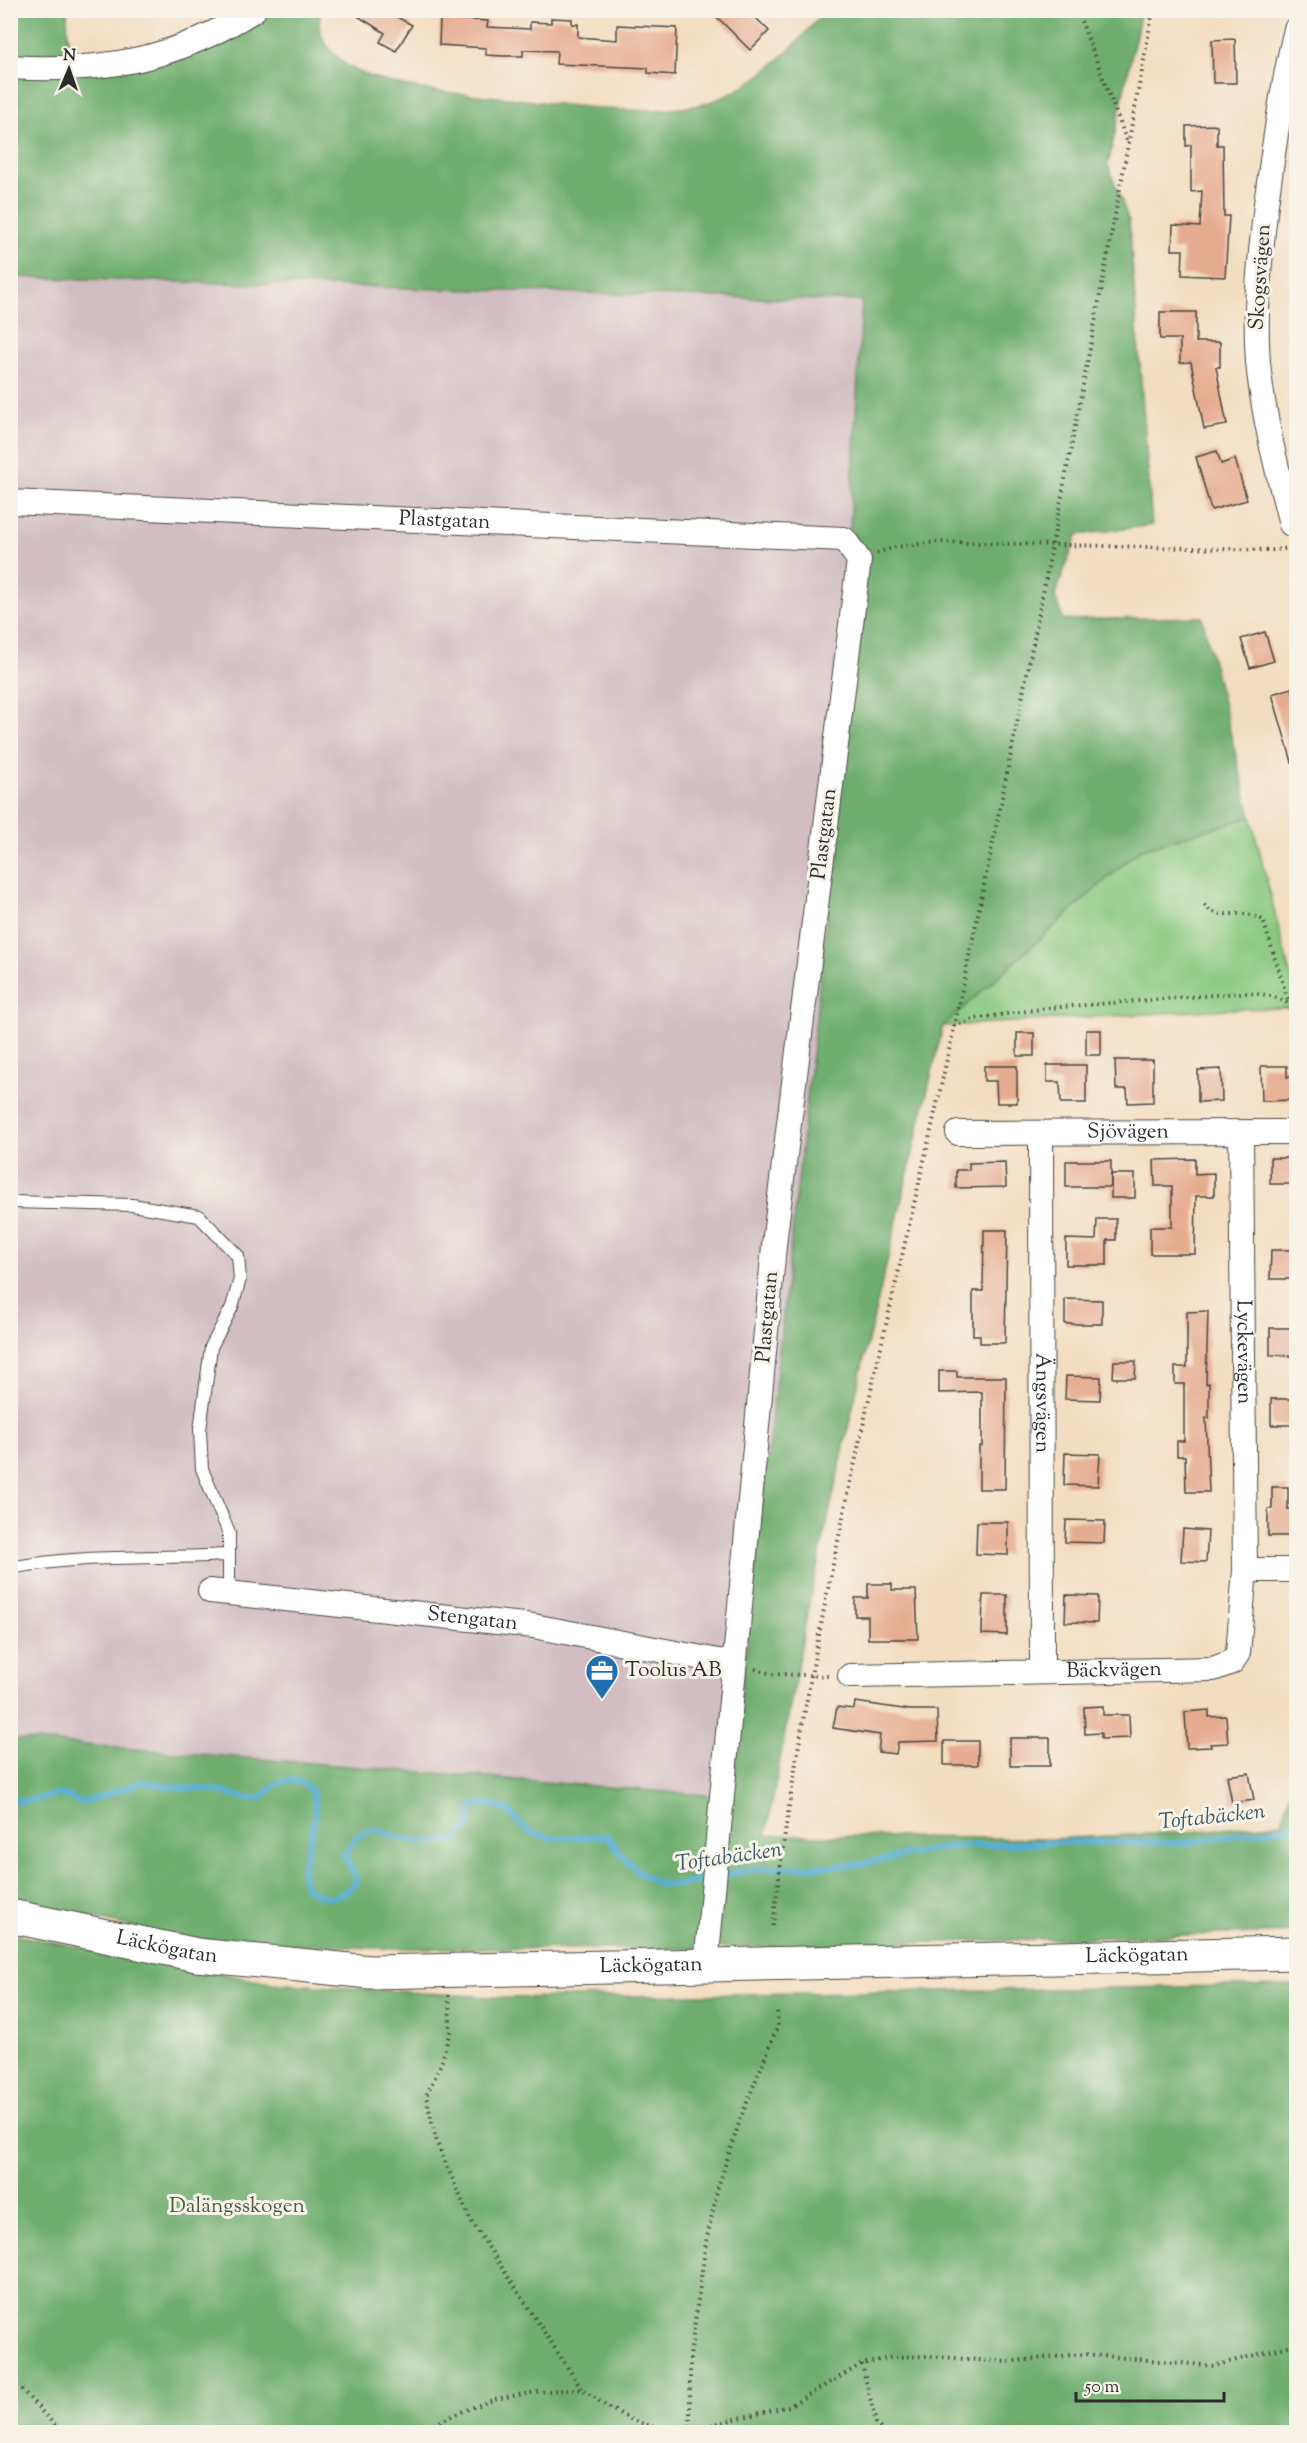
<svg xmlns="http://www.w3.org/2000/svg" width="1307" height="2443" viewBox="0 0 1307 2443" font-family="'Sorts Mill Goudy',serif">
<rect width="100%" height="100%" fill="#f7f3e8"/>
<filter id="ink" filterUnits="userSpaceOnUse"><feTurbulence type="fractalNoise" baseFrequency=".0167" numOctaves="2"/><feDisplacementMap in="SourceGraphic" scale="12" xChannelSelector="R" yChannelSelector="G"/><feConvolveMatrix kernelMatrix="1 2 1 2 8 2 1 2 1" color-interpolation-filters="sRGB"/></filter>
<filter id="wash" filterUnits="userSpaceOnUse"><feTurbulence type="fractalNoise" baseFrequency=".008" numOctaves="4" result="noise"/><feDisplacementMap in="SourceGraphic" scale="24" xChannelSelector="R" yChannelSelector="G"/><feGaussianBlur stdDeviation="1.35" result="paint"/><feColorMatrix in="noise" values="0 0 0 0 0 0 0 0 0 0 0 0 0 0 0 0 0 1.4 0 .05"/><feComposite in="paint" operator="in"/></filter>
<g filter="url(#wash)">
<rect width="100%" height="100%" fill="#f3ddc0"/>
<!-- industrial -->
<path fill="#d2bec2" d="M11 277 862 301 850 527 866 562 730 1797 11 1739Z"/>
<!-- green -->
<path fill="#89c980" stroke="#5a7a56" stroke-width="1.5" d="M1251 817 1296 998V1008L1230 1009 943 1026 1139 850Z"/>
<!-- forest -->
<g fill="#6ead6e" stroke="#4c6c4c" stroke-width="1.5">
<path d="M322 10C310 37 339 63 361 73 407 92 460 93 509 98 567 105 658 120 713 101 758 85 794 47 825 11H1141L1108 165 1129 221 1152 525 1077 535 1055 596 1063 620 1202 617 1251 817 1139 850 943 1026 857 1388 810 1599 766 1835 1051 1839 1188 1832 1282 1823 1296 1761V1932L679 1949 377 1948 186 1940 11 1898V1739L730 1797 866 562 850 528 862 301 11 277V11H67L68 37 72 78 241 27 267 11Z"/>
<path d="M10 1934 270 1983 506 1998 1296 1985V2432H11Z"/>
</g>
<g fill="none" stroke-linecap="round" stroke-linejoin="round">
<!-- stream -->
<g stroke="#57aed4" stroke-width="6">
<path d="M10 1796 21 1802 61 1794 82 1803 142 1782 174 1787 215 1790 243 1798H261C271 1787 279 1778 296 1781 334 1789 304 1847 302 1872 301 1877 305 1884 307 1889 330 1902 339 1900 357 1881L344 1855 358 1835 376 1829 397 1838 425 1842 455 1840 468 1828 473 1805 489 1804 508 1811 527 1831 551 1838 607 1836C622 1857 646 1888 675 1885 686 1884 697 1881 708 1879"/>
<path d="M721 1876 757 1869 854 1865 954 1846 1073 1842 1183 1843 1296 1826"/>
</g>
</g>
<g id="blocks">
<!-- building -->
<g fill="#e6ac90">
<path d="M348 10H399L395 16 412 25 396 51 380 42 385 33Z"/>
<path d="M710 10H748L769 31 750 50Z"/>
<path d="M440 18 488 21 487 27 530 29V22L551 23V18L572 19V24H578V37L617 40V25L677 28 675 75 648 73V68L556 64 557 51 523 50V56H503L486 55V48L439 45Z"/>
<path d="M1235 39 1236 83H1213L1212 40Z"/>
<path d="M1217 125V145H1223L1224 216H1229L1225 277 1182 275 1183 250H1172L1173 225 1200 227 1202 191 1191 192V145L1186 146V126Z"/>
<path d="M1160 312H1196V342H1220V367H1216L1227 425 1204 429 1191 362 1180 363V339H1160Z"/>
<path d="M1217 451 1221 464 1235 459 1247 500 1211 510 1196 457Z"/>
<path d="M1265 632 1274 661 1250 668 1241 639Z"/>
<path d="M1292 688 1296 702V761L1292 762 1272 694Z"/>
<rect x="1086" y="1030" width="15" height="25"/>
<rect x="1017" y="1033" width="17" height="23"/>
<path d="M1115 1060H1153V1102L1128 1103 1127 1089H1116Z"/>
<path d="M1047 1065H1086V1103H1061L1060 1082H1047Z"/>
<path d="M984 1066H1017V1103H997L996 1081H984Z"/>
<path d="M1261 1066H1287V1077L1296 1074V1100L1262 1101Z"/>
<path d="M1221 1069 1222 1101 1198 1102V1070Z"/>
<rect x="1270" y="1158" width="26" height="26"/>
<path d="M1195 1159V1174L1214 1173V1196H1196L1195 1254H1150V1227H1172V1186H1155L1154 1160Z"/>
<rect x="1066" y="1161" width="45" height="26"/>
<path d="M1005 1162 1006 1187 956 1188V1170H969V1163Z"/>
<rect x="1111" y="1174" width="24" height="24"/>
<path d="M1097 1219H1116V1240H1107V1265H1066V1239L1096 1240Z"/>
<path d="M984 1230H1007L1005 1343H980V1335H973V1291H983Z"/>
<path d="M1271 1250H1296V1279H1270Z"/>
<path d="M1065 1299 1102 1300V1324H1065Z"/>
<path d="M1208 1311 1206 1384 1209 1383V1418H1206L1209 1492H1186L1185 1456H1177V1441H1184V1384H1175V1367H1187V1312Z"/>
<path d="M1270 1328H1296V1356L1270 1355Z"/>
<path d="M1114 1361H1136L1135 1378H1113Z"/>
<path d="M939 1371H957V1377H1006L1005 1489H979V1446H982V1392L939 1393Z"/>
<path d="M1066 1376 1101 1377 1100 1400 1065 1399Z"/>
<rect x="1271" y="1399" width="25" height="26"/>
<path d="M1065 1453 1100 1454 1098 1486 1064 1485Z"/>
<path d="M1272 1487H1288V1509H1296V1536H1268V1509H1272Z"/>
<path d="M1066 1520 1105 1521 1104 1543 1065 1542Z"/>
<path d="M977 1522H1008V1555L976 1554Z"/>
<path d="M1183 1529 1208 1531 1206 1562 1181 1561Z"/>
<path d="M868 1584H892V1590H916L918 1639H868V1616H855V1598H868Z"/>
<path d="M983 1595H1007V1635L982 1634Z"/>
<path d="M1066 1595 1098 1596 1097 1623 1065 1622Z"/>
<path d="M855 1702 910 1710H937L938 1741 898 1742 896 1754 878 1752 880 1735 833 1728 837 1707 854 1709Z"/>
<path d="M1103 1706V1715H1129L1130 1738 1101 1739V1733L1085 1734 1084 1707Z"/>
<path d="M1209 1710V1717L1226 1716 1228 1743 1210 1744 1211 1747 1187 1748 1185 1712Z"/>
<rect x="1010" y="1738" width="40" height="28"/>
<rect x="944" y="1741" width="34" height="24"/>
<path d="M1249 1773 1254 1800 1232 1803 1227 1776Z"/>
</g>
</g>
</g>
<g filter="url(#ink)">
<use href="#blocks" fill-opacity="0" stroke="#494641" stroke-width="1.5"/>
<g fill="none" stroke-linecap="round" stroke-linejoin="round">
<defs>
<g id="lane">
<path d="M10 1202 132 1205 199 1216 238 1256 240 1279 232 1307 211 1347 200 1430 202 1469 229 1533V1593"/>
<path d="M10 1568C82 1554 156 1559 229 1555"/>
</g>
<g id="street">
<path d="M1296 29C1282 87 1274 146 1266 204 1260 259 1253 317 1259 372 1265 424 1278 473 1291 524L1296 526"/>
<path d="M10 67C102 73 176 60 254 10"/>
<path id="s1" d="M10 502 844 539 859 560 775 1236 706 1965"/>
<path id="s2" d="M958 1133 1296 1132"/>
<path id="s3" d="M1241 1133 1245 1570"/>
<path id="s4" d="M1041 1135 1042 1671"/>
<path id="s5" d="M210 1591 533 1626 734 1664"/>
<path id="s6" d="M850 1676 1213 1669 1232 1662 1238 1653 1245 1570H1296"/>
</g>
<g id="secondary">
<path id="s7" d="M10 1916 197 1955 370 1972 1296 1953"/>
</g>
</defs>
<!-- lane casing -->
<use href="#lane" stroke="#494641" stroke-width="14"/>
<!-- street casing -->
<use href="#street" stroke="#494641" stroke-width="26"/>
<!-- secondary casing -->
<use href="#secondary" stroke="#494641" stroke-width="35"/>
<!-- path -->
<g stroke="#494641" stroke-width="4" stroke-dasharray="1.5 4.5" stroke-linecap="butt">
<path d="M1077 10 1128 144"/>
<path d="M877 553 895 547 938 542 1272 550 1293 548"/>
<path d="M1204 905C1216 918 1229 913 1245 914 1251 914 1257 917 1263 920L1288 1000"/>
<path d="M954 1026 973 1019 1047 1008 1240 993C1260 993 1281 995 1296 1010"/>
<path d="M755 1669 772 1674 831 1676"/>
<path d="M773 1926C808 1623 888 1329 953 1032 1026 692 1090 352 1153 10"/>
<path d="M449 1995 450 2031 441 2064 426 2096 437 2143 470 2219 581 2388"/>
<path d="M862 2364 876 2423 883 2432"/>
<path d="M10 2385 22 2390 61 2432"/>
<path d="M418 2432 458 2413 495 2399 536 2392 582 2389 606 2406 636 2422 671 2431 690 2430 789 2406 862 2364 892 2357 928 2356 1005 2362 1083 2354 1214 2366 1296 2344"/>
<path d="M690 2432V2357L706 2242 718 2187 741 2117 778 2026 777 2009"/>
</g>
<!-- lane -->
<use href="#lane" stroke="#fff" stroke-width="12"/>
<!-- street -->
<use href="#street" stroke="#fff" stroke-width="24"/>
<!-- secondary -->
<use href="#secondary" stroke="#fff" stroke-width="33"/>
</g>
</g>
<!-- icons -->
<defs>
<symbol id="office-pin" viewBox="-11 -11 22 30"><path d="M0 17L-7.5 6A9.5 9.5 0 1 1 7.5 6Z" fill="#1f6fb2" stroke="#f7f3e8"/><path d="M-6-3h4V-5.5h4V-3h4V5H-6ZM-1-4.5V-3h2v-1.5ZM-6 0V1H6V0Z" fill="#fff"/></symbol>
</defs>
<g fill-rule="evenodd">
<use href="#office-pin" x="583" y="1652" width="38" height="52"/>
</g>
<g text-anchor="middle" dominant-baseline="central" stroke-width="6" stroke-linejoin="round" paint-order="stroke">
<!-- street labels -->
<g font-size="21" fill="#2b2b2b" stroke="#f7f3e8">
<text transform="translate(1261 277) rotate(-86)">Skogsvägen</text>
<text stroke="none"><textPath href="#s1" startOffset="435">Plastgatan</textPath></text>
<text transform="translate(825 834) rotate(-83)">Plastgatan</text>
<text stroke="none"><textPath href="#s2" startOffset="170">Sjövägen</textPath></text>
<text transform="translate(768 1317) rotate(-85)">Plastgatan</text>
<text stroke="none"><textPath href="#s3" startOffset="219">Lyckevägen</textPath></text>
<text stroke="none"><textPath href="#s4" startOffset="268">Ängsvägen</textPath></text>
<text stroke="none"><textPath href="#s5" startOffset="264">Stengatan</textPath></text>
<text stroke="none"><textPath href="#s6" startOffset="264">Bäckvägen</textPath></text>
<text stroke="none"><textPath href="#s7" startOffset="160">Läckögatan</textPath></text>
<text stroke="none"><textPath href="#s7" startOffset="1132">Läckögatan</textPath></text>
<text stroke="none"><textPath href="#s7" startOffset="646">Läckögatan</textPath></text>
</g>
<!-- poi labels -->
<g font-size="21" fill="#2b2b2b" stroke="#f7f3e8" text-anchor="start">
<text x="625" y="1671">Toolus AB</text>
</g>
<!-- park labels -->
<g font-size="21" fill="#475a44" stroke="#f7f3e8">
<text x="237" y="2207">Dalängsskogen</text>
</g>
<!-- water labels -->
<g font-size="22" font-style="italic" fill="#3a5966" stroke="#f7f3e8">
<text transform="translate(1212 1818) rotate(-6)">Toftabäcken</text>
<text transform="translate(729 1858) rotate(-8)">Toftabäcken</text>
</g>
</g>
<!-- margin -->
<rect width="1307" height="2443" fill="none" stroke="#f7f3e8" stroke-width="36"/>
<!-- north arrow -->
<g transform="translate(69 69) rotate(2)" stroke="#f7f3e8" stroke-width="4.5" paint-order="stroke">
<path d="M0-4.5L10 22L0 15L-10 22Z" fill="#2b2b2b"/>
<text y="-9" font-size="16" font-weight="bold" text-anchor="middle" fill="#2b2b2b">N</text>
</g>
<!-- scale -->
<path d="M1076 2392v9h148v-9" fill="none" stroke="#2b2b2b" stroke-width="3"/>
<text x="1085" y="2392" font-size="18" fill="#2b2b2b" stroke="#f7f3e8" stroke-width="4.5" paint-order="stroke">50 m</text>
</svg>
